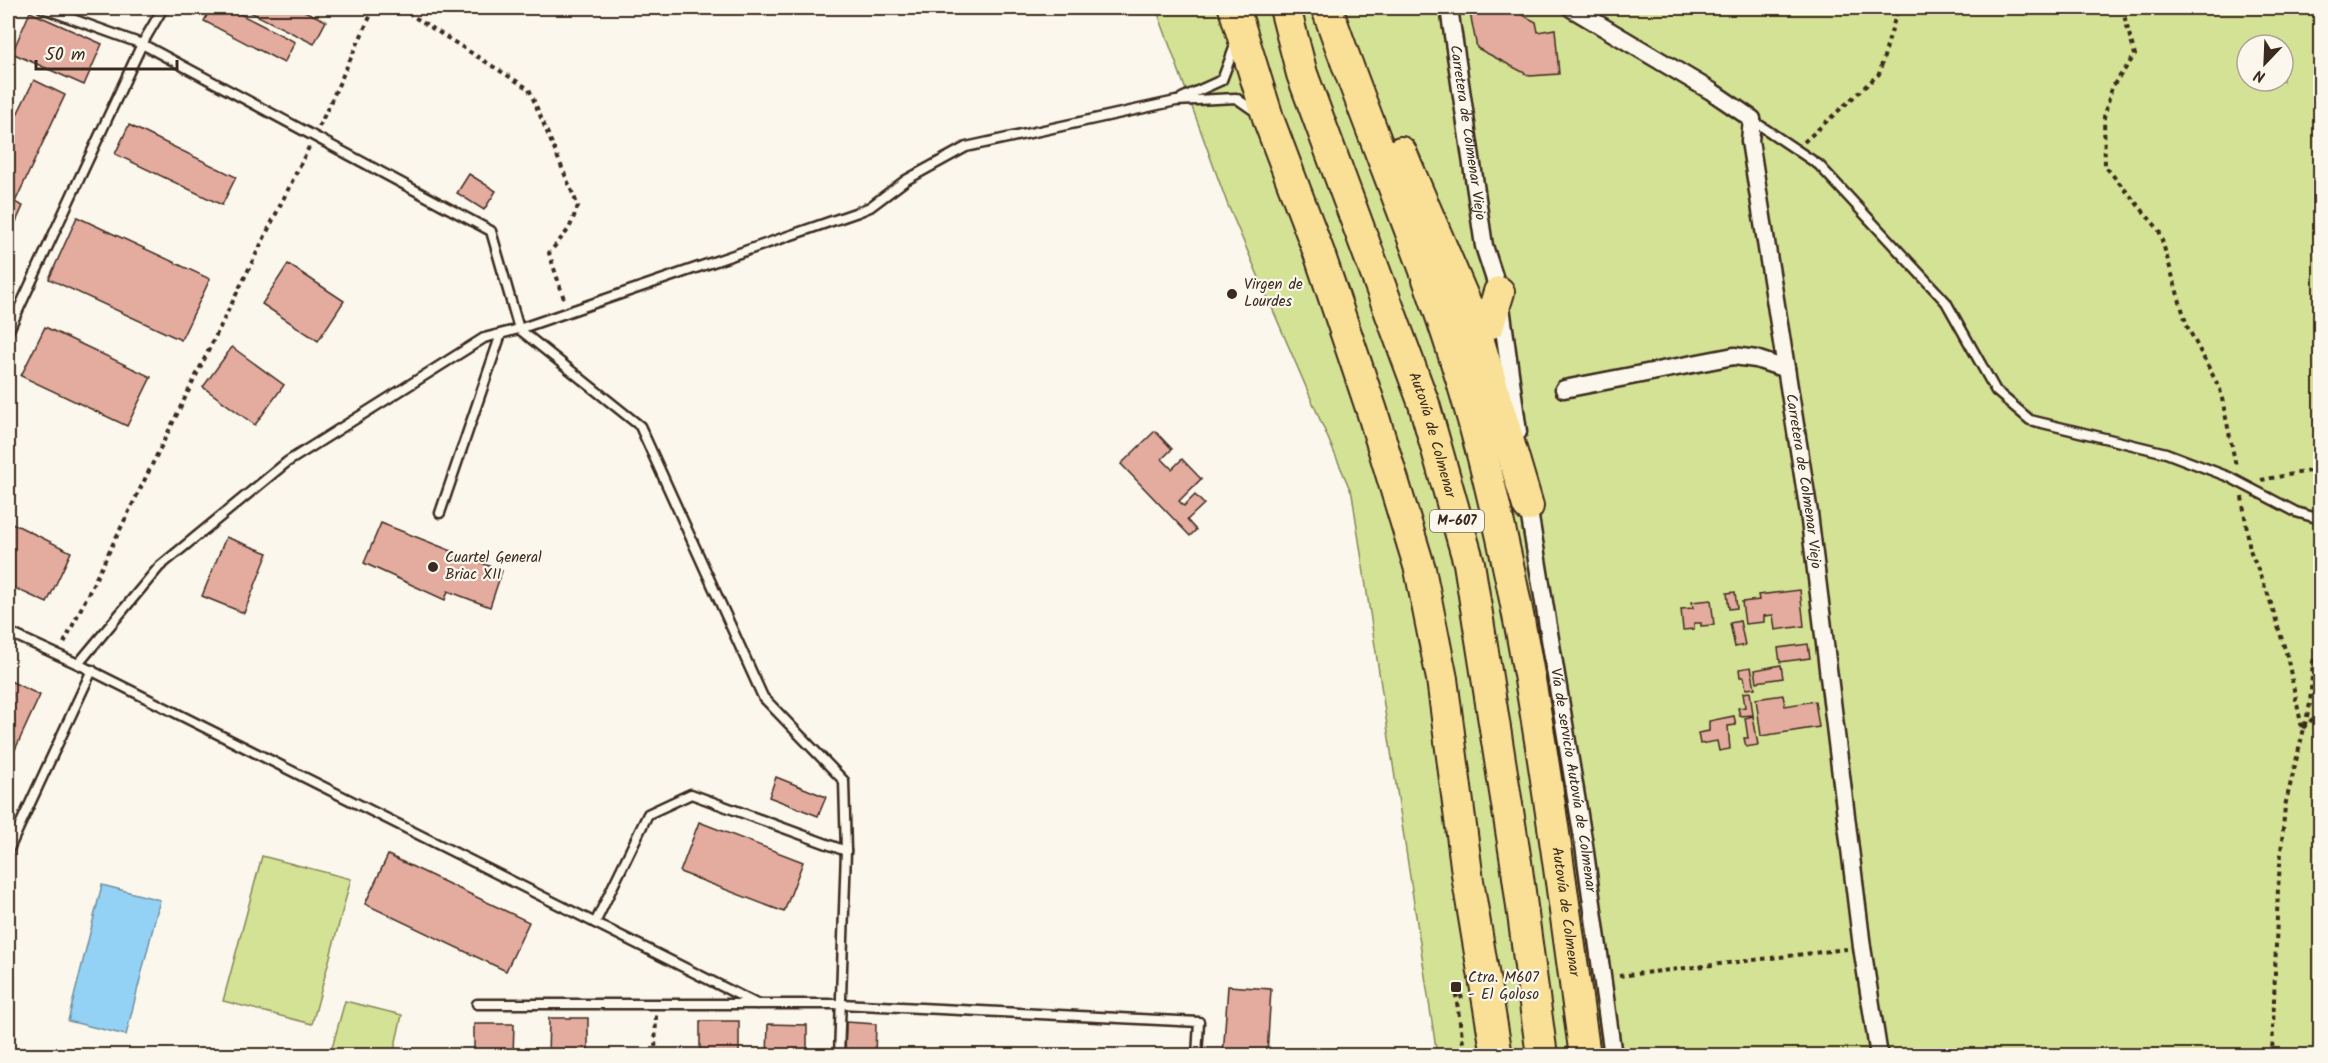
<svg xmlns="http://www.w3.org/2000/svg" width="2328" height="1063" viewBox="0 0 2328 1063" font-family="Kalam,sans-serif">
<rect width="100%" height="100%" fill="#fbf7ec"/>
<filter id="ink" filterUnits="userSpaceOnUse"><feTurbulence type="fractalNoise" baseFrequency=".0167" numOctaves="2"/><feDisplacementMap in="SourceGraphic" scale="12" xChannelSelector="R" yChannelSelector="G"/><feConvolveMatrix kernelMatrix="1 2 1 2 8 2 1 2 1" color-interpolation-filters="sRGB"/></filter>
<g filter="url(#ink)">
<!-- green -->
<g fill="#d4e295" stroke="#88865a" stroke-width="1.5" fill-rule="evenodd">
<path d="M1156 8H2320V1055H1437L1352 494 1227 203ZM2247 45H2283V81H2247Z"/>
<path d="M262 856 351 879 312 1024 223 1001Z"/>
<path d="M345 1001 402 1015 393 1055H330Z"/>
</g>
<!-- water -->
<path fill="#94d2f5" stroke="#708f9f" stroke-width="1.5" d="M102 885 160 900 126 1035 68 1021Z"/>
<!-- building -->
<g fill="#e4ab9f" stroke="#3b2a1e" stroke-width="1.5">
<path d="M211 8H228L295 42 284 63 204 21Z"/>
<path d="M242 8H298L326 21 314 44Z"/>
<path d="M1469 8H1517L1515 11 1536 22 1538 32 1555 29 1559 74 1530 76 1477 48Z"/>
<path d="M30 12 102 44 84 85 12 53Z"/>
<path d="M34 80 65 95 15 202 8 199V133Z"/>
<path d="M129 125 236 177 222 205 115 154Z"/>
<path d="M469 174 496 191 484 210 457 193Z"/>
<path d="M8 199 23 206 15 224 8 221Z"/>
<path d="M77 217 210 279 181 340 49 279Z"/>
<path d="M288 264 344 301 318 341 262 304Z"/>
<path d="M45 327 151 377 127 426 21 376Z"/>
<path d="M232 347 284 385 255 425 203 387Z"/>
<path d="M1155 431 1172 449 1162 459 1172 469 1182 459 1201 479 1179 501 1184 506 1195 495 1204 504 1187 520 1196 530 1190 536 1121 464Z"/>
<path d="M8 521 71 552 47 603 8 585Z"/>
<path d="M381 523 502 571 490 607 448 591 445 600 364 563Z"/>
<path d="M226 537 268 553 244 613 202 596Z"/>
<path d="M1800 590 1804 626 1775 630 1773 615 1764 616V622L1745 624 1742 602 1759 600 1758 595Z"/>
<path d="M1735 592 1737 608 1729 609 1727 593Z"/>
<path d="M1711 600 1714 625 1701 626V623H1694V629L1683 630 1681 609 1693 608 1692 602Z"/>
<path d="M1740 621 1745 645 1735 647 1730 623Z"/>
<path d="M1808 644 1810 658 1780 662 1778 648Z"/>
<path d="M1781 665 1783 678 1757 682 1755 670Z"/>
<path d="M1751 667 1755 688 1746 689 1744 677H1740L1739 669Z"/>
<path d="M8 680 40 695 8 765Z"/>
<path d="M1750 692 1753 715 1740 716 1738 708 1745 707 1743 693Z"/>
<path d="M1783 695 1785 706 1815 701 1819 727 1761 736 1756 699Z"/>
<path d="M1734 716 1736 725 1728 726 1730 749 1719 751 1717 741 1700 744 1698 733 1709 731V721Z"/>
<path d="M1753 716 1758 745 1746 747 1744 738H1748L1745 718Z"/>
<path d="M776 777 826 797 818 816 769 797Z"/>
<path d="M699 822 803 862 784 912 680 872Z"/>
<path d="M388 855 529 922 506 971 365 904Z"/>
<path d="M1228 986 1271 989 1267 1056H1223Z"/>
<path d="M549 1018H588V1056H548Z"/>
<rect x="700" y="1021" width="39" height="35"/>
<path d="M846 1022 876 1024 875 1056H845Z"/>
<path d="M474 1024H514L513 1056H474Z"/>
<path d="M768 1024 807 1025V1056H767Z"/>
</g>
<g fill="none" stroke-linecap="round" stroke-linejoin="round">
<defs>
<g id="lane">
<path d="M42 8 142 44 491 231 519 329 640 426 763 697 844 781 846 851 839 1056"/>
<path d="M1182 98 1222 80 1236 43"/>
<path d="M1752 120 1819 165 1946 302 1996 391 2030 420 2166 453 2229 477 2296 512 2320 519"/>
<path d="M8 332 142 44 163 8"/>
<path d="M440 513 501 334"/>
<path d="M8 632 78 664 757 1004"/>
<path d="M78 664 159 567 287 462 484 338 519 329 858 212 870 207 906 180 966 147 1176 101 1236 98 1256 112"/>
<path d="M8 851 92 670"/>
<path d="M595 923 648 814 691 794 846 851"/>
<path d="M477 1004H841L1199 1022 1197 1056"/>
</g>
<g id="street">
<path id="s1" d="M1449 8 1484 246 1499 292 1518 432"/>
<path id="s2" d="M1571 8 1711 91 1752 119 1750 141 1809 513 1862 947 1879 1056"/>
<path d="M1564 389 1734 356 1756 359 1786 369"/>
<path id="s3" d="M1527 499 1584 845 1613 1056"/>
</g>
<g id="highway">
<path d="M1234 8 1269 121 1319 253 1372 411 1420 569 1442 679 1468 881 1497 1056"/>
<path id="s4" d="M1285 8 1302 74 1424 404 1469 563 1516 862 1542 1056"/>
<path id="s5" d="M1327 8C1371 136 1427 261 1465 392 1528 608 1554 833 1585 1056"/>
<path d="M1401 152 1472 318 1528 506"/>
<path d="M1472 318 1484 325 1489 324 1499 292"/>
</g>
</defs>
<!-- lane casing -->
<use href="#lane" stroke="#3b2a1e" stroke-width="13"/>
<!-- street casing -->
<use href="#street" stroke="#3b2a1e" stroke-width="21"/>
<!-- highway casing -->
<use href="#highway" stroke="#3b2a1e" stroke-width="34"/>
<!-- path -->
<g stroke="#3b2a1e" stroke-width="4" stroke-dasharray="4.5 4.5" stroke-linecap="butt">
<path d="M400 8 529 89 578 206 569 229 549 253 565 302"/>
<path d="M2122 8 2135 55 2112 87 2104 117 2105 166 2159 230 2187 326 2220 389 2236 466"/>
<path d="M319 127 374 8"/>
<path d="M1804 142 1879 74 1898 8"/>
<path d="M2261 480 2320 469"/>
<path d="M2242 497 2250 550 2269 597 2287 656 2302 728"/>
<path d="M64 643 309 147"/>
<path d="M2303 728 2320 712"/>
<path d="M1619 976 1847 949"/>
<path d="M1462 999 1460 993 1456 996 1465 1056"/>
<path d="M655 1056 656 1014"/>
<path d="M2272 1056 2278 888 2285 806 2310 704 2313 662 2320 640"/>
</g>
<!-- lane -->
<use href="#lane" stroke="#fbf7ec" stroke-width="8"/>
<!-- street -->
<use href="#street" stroke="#fbf7ec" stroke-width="16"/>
<!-- highway -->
<use href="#highway" stroke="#f9e096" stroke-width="30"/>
</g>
</g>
<!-- markers -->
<g fill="#3b2a1e" stroke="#fbf7ec" stroke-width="2">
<circle cx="1232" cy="294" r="6"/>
<circle cx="433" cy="567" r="6"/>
<rect x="1450" y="981" width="12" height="12" rx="3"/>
</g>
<g text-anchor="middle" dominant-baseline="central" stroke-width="4.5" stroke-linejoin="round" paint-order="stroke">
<!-- shield labels -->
<rect fill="#fbf7ec" stroke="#75685c" stroke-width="1.5" x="1430" y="510" width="54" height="22" rx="4.5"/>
<g font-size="14" font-weight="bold" fill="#3b2a1e">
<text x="1457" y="521">M-607</text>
</g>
<!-- street labels -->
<g font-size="15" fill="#3b2a1e" stroke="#fbf7ec">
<text stroke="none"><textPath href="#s1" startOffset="126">Carretera de Colmenar Viejo</textPath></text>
<text stroke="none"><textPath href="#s4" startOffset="452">Autovía de Colmenar</textPath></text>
<text stroke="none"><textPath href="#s2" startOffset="579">Carretera de Colmenar Viejo</textPath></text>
<text stroke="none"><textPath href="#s3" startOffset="285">Vía de servicio Autovía de Colmenar</textPath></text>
<text stroke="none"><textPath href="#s5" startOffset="938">Autovía de Colmenar</textPath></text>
</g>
<!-- poi labels -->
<g font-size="15" fill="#3b2a1e" stroke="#fbf7ec" text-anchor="start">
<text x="1244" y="285">Virgen de<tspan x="1244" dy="17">Lourdes</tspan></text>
<text x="445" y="558">Cuartel General<tspan x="445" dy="17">Briac XII</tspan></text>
<text x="1468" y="978">Ctra. M607<tspan x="1468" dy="17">- El Goloso</tspan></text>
</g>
</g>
<!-- margin -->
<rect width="2328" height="1063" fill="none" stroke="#fbf7ec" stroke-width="30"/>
<rect x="15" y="15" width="2298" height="1033" fill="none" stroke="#3b2a1e" stroke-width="2" filter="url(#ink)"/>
<!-- north arrow -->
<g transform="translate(2265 63) rotate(203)"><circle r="28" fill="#fbf7ec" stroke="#aea59a" stroke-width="1.5"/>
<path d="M0-4.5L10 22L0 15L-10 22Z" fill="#3b2a1e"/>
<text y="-9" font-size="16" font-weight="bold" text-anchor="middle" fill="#3b2a1e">N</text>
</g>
<!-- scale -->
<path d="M36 60v9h141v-9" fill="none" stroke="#3b2a1e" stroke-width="3"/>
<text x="45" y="60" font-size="18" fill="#3b2a1e" stroke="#fbf7ec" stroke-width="4.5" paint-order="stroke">50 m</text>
</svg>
